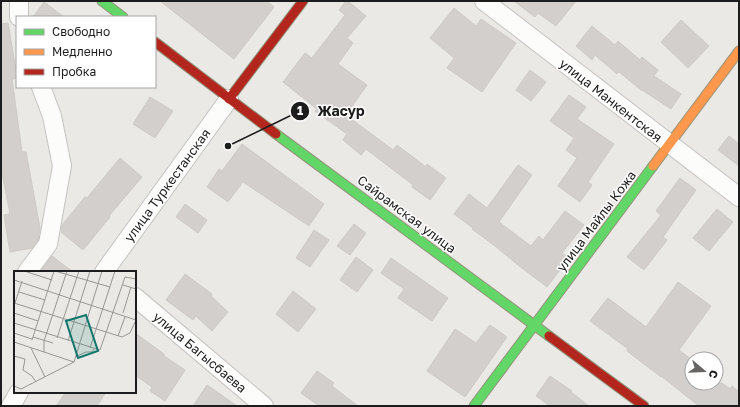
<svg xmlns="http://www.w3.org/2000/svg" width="740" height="407" viewBox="0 0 740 407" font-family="'Golos Text',sans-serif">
<rect width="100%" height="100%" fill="#ebe9e5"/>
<!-- building -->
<g fill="#d2cfcc" stroke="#cecac6">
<path d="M160 1H267L274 7 234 59Z"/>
<path d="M346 1H348L366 16 347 38 353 43 338 64 367 85 346 115 393 150 397 145 426 167 427 164 446 178 430 200 412 187 413 185 366 149 361 155 343 140 347 134 315 111 317 109 283 82 305 53 312 58 345 15 339 10Z"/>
<path d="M514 1H576L556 26 538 13 535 17Z"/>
<path d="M44 2 64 17H33Z"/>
<path d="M454 8 476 26 481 19 516 43 482 92 447 68 454 58 430 38Z"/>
<path d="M681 20 709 46 688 68 661 42Z"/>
<path d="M8 23 17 76V78L12 79 22 152H26L40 228 38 240 32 248 10 252 4 215 10 214 1 168V24Z"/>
<path d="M592 26 615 45 618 41 640 60 642 57 658 70 654 76 681 94 671 109 642 90H641L619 72 617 74 595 55 592 60 576 46Z"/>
<path d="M530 70 546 82 531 101 516 90Z"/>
<path d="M569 95 586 107 577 119 614 144 588 182 592 185 580 202 558 186 577 158 566 150 574 138 550 121Z"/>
<path d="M150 97 173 111 155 138 133 124Z"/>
<path d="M729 136 739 144V166L718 150Z"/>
<path d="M242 144 324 204 309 226 243 182 228 202 207 187 219 169 222 171Z"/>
<path d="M120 158 142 177 109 216 110 217 83 250 61 232 62 225 85 197 87 198Z"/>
<path d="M518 165 532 175 499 222 531 246 539 236 543 240 565 211 584 225 562 253 569 258 547 287 518 265 495 246 472 229 473 228 454 214 469 194 487 208Z"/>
<path d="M680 178 696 190 663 237 667 240 644 270 627 257 661 215 656 211Z"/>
<path d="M185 204 207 220 198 233 176 217Z"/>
<path d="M717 209 733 222 709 251 693 238Z"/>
<path d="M354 224 366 233 350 255 337 246Z"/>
<path d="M314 230 329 240 310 267 296 258Z"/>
<path d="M52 256 73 272H40Z"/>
<path d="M356 257 373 270 357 292 340 280Z"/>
<path d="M391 258 448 298 432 321 398 298 404 289 381 273Z"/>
<path d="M185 274 212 294 211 296 228 312 212 331 196 316 193 320 166 300Z"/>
<path d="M678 282 711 306 679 350 692 360V383H722L730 389 732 386 739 392V406H699L661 376V377L627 351 628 349 590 321 608 298 646 327Z"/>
<path d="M293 291 316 309 298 332 276 314Z"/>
<path d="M490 325 507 337 465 397 427 371 455 329 476 343Z"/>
<path d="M135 333 164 354V356L185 370 165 401 150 391 152 387 135 375Z"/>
<path d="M317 371 334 383 332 386 358 406H319L301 393Z"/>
<path d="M550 376 572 391 571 392 589 406H550L536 396Z"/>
<path d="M207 385 237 406H193Z"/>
<path d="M66 392H106L97 406H56Z"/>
</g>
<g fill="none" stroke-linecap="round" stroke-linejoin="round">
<defs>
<g id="street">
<path d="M484 1 739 197"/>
<path d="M19 17V1"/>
<path d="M27 272 48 244 62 166 52 116 41 87"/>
<path d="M104 272 229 99"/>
<path d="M135 297 264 406"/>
<path d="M11 406 19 392"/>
</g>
<g id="fast">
<path d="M102 1 123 17"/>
<path d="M276 134 549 336"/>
<path d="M474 406 653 166"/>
</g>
<path id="slow" d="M653 166 739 51"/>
<g id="jam">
<path d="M155 42 276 134"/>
<path d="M229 99 303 1"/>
<path d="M549 336 644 406"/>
</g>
</defs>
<!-- street casing -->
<use href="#street" stroke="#c4c3c1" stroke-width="20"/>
<!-- fast casing -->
<use href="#fast" stroke="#94957d" stroke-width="11"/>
<!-- slow casing -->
<use href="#slow" stroke="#94957d" stroke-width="11"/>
<!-- jam casing -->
<use href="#jam" stroke="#94957d" stroke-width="11"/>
<!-- street -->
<use href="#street" stroke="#fcfcfb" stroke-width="18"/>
<!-- fast -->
<use href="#fast" stroke="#63d668" stroke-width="9"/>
<!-- slow -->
<use href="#slow" stroke="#ff974d" stroke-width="9"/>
<!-- jam -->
<use href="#jam" stroke="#b3261e" stroke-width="9"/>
</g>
<g text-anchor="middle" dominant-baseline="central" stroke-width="3" stroke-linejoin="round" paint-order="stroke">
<!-- street labels -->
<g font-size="13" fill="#1d1d1d" stroke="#fff">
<text transform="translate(611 100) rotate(38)">улица Манкентская</text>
<text transform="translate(167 185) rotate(-54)">улица Туркестанская</text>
<text transform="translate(407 214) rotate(37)">Сайрамская улица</text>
<text transform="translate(596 221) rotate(-53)">улица Майлы Кожа</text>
<text transform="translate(200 352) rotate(40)">улица Багысбаева</text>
</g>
</g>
<!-- overview -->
<g transform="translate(14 271)">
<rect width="122" height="122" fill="#ebe9e5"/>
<path fill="none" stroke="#999795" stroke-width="1" d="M10 0 38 9M41 0 96 16M0 9 122 49M109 14 122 18M5 21 31 29M0 32 108 66 116 62 121 51M1 32 8 10M0 42 24 50M109 42 117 16M0 52 86 79 111 6 122 8M0 62 18 68M104 65 111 46M19 66 39 72M43 67 65 0M18 69 40 0M54 70 76 0M0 71 60 91M17 77 31 106M76 77 101 0M30 81V70L53 0M0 85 11 88 9 99 18 105 22 111M61 86 72 81H78L80 78M0 115 7 118 60 91 88 0"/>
<path fill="#0f766e" fill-opacity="0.15" stroke="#0f766e" stroke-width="2" d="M72 44 84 80 64 87 52 50Z"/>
<rect width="122" height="122" fill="none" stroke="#1d1d1d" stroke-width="2"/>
</g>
<!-- callouts -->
<path fill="none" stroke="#1d1d1d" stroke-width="1.5" d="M228 146L300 111"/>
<g fill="#1d1d1d" stroke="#fff" stroke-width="1.5">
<circle cx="228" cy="146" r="4"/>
<circle cx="300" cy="111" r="10"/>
</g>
<g font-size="12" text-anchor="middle" font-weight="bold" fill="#fff">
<text x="300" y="115">1</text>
</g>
<g font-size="14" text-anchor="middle" font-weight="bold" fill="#1d1d1d" stroke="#fff" stroke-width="3" stroke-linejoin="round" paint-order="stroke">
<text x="341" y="116">Жасур</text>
</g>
<!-- border -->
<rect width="740" height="407" fill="none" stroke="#1d1d1d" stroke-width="4"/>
<!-- legend -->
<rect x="16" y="16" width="140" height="72" fill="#ffffff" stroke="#a5a5a5"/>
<rect x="24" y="29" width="20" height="6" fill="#63d668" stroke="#a5a5a5"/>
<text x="52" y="36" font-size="12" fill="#1d1d1d">Свободно</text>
<rect x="24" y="49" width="20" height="6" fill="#ff974d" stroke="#a5a5a5"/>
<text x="52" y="56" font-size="12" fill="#1d1d1d">Медленно</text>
<rect x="24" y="69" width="20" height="6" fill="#b3261e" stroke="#a5a5a5"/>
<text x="52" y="76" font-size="12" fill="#1d1d1d">Пробка</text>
<!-- north arrow -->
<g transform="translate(704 371) rotate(109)"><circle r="19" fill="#ffffff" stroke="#a5a5a5"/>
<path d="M0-3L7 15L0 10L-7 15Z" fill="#656463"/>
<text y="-6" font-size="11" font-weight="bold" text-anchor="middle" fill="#1d1d1d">С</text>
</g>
</svg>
